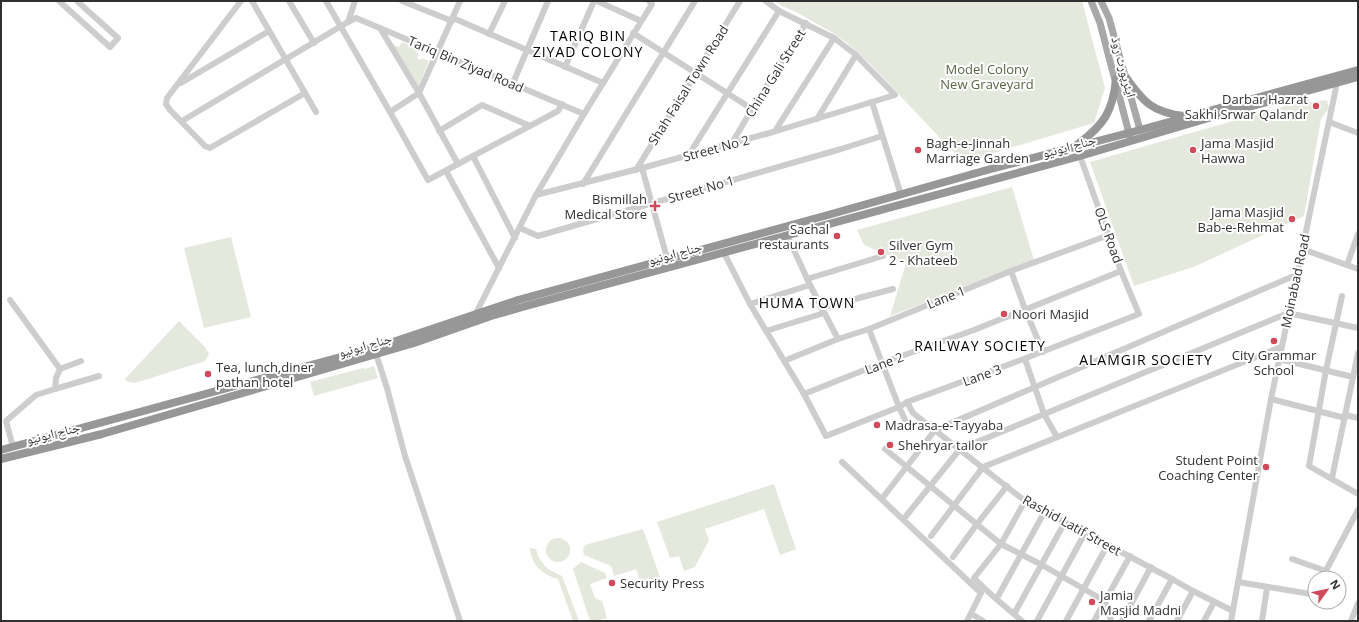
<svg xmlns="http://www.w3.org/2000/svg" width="1359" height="622" viewBox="0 0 1359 622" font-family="'Open Sans','Noto Naskh Arabic',sans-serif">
<rect width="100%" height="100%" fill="#fff"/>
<!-- green -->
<g fill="#e4e8dd">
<path d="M775 1H1082L1105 88 1094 123 963 162 868 62 847 43 833 33 796 12 782 6Z"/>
<path d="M402 42 418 49 416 52 419 54 417 58 421 60 422 58 429 61 418 87 392 44 399 47Z"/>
<path d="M1309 99 1310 102 1327 100 1329 109 1321 119 1304 216 1196 266 1134 286 1090 162Z"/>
<path d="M1012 187 1034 260 890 316 906 263 864 245 857 230Z"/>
<path d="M231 237 251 317 204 328 184 248Z"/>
<path d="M179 321 205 347 209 354 205 361 135 383 126 381 125 379Z"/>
<path d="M374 366 378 378 314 396 310 382 363 368 365 369Z"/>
<path d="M774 484 796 549 780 555 764 509 705 529 709 540 695 567 684 571 679 556 670 558 657 522Z"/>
<path d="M643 529 661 580 642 586 636 569 614 576 611 566 584 555 583 550 585 545Z"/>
<circle cx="558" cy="550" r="12"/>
<path d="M530 548 536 549 538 556 544 565 548 569 562 576 579 621H573L558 579C543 575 531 565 530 548Z"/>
<path d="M581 562 605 573 607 578 590 584 595 598 602 601 607 618 597 621H590L573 569Z"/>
</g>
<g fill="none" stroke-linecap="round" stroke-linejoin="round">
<!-- minor -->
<g stroke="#cdcdcd" stroke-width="6">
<path d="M59 1 110 47 118 38 77 1"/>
<path d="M241 1 167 98 166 104 170 110 205 146 210 148 305 93"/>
<path d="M252 1 316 112"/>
<path d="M289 1 314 43"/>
<path d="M326 1 390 112 428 180 558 111 562 104"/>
<path d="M402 1 452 21"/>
<path d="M597 1 641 21"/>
<path d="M453 18 603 83"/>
<path d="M348 22 356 18 584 114"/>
<path d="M380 28 419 93 458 164"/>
<path d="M633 33 752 109"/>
<path d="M489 34 505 1"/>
<path d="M565 67 594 1"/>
<path d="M181 83 269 31"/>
<path d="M513 83 548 1"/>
<path d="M872 102 901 195"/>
<path d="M390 112 419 93 460 1"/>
<path d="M817 119 856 55"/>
<path d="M182 121 348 22 355 1"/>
<path d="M1329 122 1358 133"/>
<path d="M439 131 482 105 530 126"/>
<path d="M775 131 834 38"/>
<path d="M732 143 752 109 806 23"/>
<path d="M473 156 515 238"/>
<path d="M688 156 779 11"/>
<path d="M642 168 667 258"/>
<path d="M636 170 740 1"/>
<path d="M446 171 499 268"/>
<path d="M583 184 695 1"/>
<path d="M536 195 642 168 773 132 895 95 856 55 834 38 779 11 766 1"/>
<path d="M520 228 538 236 841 149 882 136"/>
<path d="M787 235 810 285 838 339"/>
<path d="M1302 249 1358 269"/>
<path d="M724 253 750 304 804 394 826 436 899 407 907 402 1021 360 1139 314 1121 271 1080 156"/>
<path d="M1347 265 1358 234"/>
<path d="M1011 271 1025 309 1043 352"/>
<path d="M807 279 883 256"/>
<path d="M1342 296 1326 370 1309 466 1358 494"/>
<path d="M10 300 60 369 56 378 55 389 36 395 6 421 13 447"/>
<path d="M750 304 810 285"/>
<path d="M821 308 893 289"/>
<path d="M476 313 536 195 584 114 652 4 649 1"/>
<path d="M869 329 899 407 906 422"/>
<path d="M766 331 824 313"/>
<path d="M376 354 387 388 405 456 460 621"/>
<path d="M1025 359 1044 414 1057 437"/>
<path d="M1279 359 1353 377"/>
<path d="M784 361 838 339 869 329 1011 271 1109 235"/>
<path d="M60 369 81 361"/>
<path d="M55 389 99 376"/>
<path d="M804 394 882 363 974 330 1121 271"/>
<path d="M1271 399 1345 418"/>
<path d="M907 402 913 413 1025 501 1172 579 1193 591 1233 611"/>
<path d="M1345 415 1358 418"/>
<path d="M885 449 1001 544 1042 565 1105 601 1111 621"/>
<path d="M842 462 981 593 967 621"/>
<path d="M1332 478 1358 353"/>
<path d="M884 496 935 430 1296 275"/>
<path d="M906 516 960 449 1288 313 1358 328"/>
<path d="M931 536 983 467 1281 347"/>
<path d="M953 557 977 524 1007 486"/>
<path d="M1292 559 1326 571"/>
<path d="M1322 578 1358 510"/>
<path d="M1238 582 1311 594 1315 592"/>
<path d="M997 598 1045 511"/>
<path d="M1014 614 1065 522"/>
<path d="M975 616 983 621"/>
<path d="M1022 621C1006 607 989 594 974 578L1001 544 1025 501"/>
<path d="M1037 621 1085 533"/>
<path d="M1066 621 1108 544"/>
<path d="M1094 621 1130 556"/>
<path d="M1122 621 1151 567"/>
<path d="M1149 621 1172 579"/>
<path d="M1177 621 1193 591"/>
<path d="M1204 621 1214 602"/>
<path d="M1231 621 1271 399 1337 83"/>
<path d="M1262 621 1267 588"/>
<path d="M1351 621 1358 603"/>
</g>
<!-- major -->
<g stroke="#a8a8a8" stroke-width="7">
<path d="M1091 1 1100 23 1130 137"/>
<path d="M1101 1 1109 18 1140 130"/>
</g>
<!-- highway -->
<g stroke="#979797" stroke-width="8">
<path d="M1125 76C1143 102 1153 113 1185 116"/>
<path d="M1078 144C1104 125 1113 111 1116 79"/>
<path d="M1 450 381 346 518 300 828 215 987 170 1140 130 1358 70"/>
<path d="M1 459 102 434 414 343 491 316 526 306 1080 156 1212 117 1358 77"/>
</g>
</g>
<!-- markers -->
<g fill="#d04a5c" stroke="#fff" stroke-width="1.5">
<circle cx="1316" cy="106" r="4"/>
<circle cx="918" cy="150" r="4"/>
<circle cx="1193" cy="150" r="4"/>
<path d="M653 200h4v4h4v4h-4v4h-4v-4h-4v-4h4z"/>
<circle cx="1292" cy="219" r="4"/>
<circle cx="837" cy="236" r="4"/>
<circle cx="881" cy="252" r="4"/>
<circle cx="1004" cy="314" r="4"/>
<circle cx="1274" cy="341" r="4"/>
<circle cx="208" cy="374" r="4"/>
<circle cx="877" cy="425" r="4"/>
<circle cx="890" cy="445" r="4"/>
<circle cx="1266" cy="467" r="4"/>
<circle cx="612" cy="583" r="4"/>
<circle cx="1092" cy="602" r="4"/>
</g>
<g text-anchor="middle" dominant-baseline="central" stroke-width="4" stroke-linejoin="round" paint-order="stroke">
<!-- street labels -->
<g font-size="13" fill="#303030" stroke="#fff">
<text transform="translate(466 64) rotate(23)">Tariq Bin Ziyad Road</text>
<text transform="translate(1124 67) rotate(75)">ایئرپورٹ روڈ</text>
<text transform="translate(775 73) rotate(-58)">China Gali Street</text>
<text transform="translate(688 85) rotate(-58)">Shah Faisal Town Road</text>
<text transform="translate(1069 146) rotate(-15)">جناح ایونیو</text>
<text transform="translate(716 148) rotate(-15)">Street No 2</text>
<text transform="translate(701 189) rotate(-16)">Street No 1</text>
<text transform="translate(1109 235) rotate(70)">OLS Road</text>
<text transform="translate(675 253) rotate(-15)">جناح ایونیو</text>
<text transform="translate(1295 281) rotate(-78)">Moinabad Road</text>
<text transform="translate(946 297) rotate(-22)">Lane 1</text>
<text transform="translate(365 345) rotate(-16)">جناح ایونیو</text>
<text transform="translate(884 363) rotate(-21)">Lane 2</text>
<text transform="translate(982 375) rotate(-20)">Lane 3</text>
<text transform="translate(53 433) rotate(-14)">جناح ایونیو</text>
<text transform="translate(1072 525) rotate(29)">Rashid Latif Street</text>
</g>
<!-- park labels -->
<g font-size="13" fill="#566743" stroke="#fff">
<text x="987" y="69">Model Colony<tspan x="987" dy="15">New Graveyard</tspan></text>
</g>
<!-- poi labels -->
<g font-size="13" fill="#303030" stroke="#fff" text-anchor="start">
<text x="1308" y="99" text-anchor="end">Darbar Hazrat<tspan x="1308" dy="15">Sakhi Srwar Qalandr</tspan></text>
<text x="926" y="143">Bagh-e-Jinnah<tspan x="926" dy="15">Marriage Garden</tspan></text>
<text x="1201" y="143">Jama Masjid<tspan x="1201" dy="15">Hawwa</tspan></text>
<text x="647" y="199" text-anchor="end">Bismillah<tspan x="647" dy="15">Medical Store</tspan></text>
<text x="1284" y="212" text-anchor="end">Jama Masjid<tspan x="1284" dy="15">Bab-e-Rehmat</tspan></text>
<text x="829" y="229" text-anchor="end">Sachal<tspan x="829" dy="15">restaurants</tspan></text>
<text x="889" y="245">Silver Gym<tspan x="889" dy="15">2 - Khateeb</tspan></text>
<text x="1012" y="314">Noori Masjid</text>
<text x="1274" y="355" text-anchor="middle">City Grammar<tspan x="1274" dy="15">School</tspan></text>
<text x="216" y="367">Tea, lunch,diner<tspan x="216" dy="15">pathan hotel</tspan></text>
<text x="885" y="425">Madrasa-e-Tayyaba</text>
<text x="898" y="445">Shehryar tailor</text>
<text x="1258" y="460" text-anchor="end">Student Point<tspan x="1258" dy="15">Coaching Center</tspan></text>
<text x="620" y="583">Security Press</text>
<text x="1100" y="595">Jamia<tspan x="1100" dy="15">Masjid Madni</tspan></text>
</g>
<!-- neighbourhood labels -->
<g font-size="14" letter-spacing="1" fill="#000" stroke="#fff">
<text x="588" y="35">TARIQ BIN<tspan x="588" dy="16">ZIYAD COLONY</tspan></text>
<text x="807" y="302">HUMA TOWN</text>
<text x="980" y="345">RAILWAY SOCIETY</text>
<text x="1146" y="359">ALAMGIR SOCIETY</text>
</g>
</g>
<!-- border -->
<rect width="1359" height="622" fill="none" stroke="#303030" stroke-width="4"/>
<!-- north arrow -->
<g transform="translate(1327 590) rotate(57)"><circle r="19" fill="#ffffff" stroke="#acacac"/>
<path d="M0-3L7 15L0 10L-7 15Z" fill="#d04a5c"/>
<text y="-6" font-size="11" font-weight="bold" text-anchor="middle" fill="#303030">N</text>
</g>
</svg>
